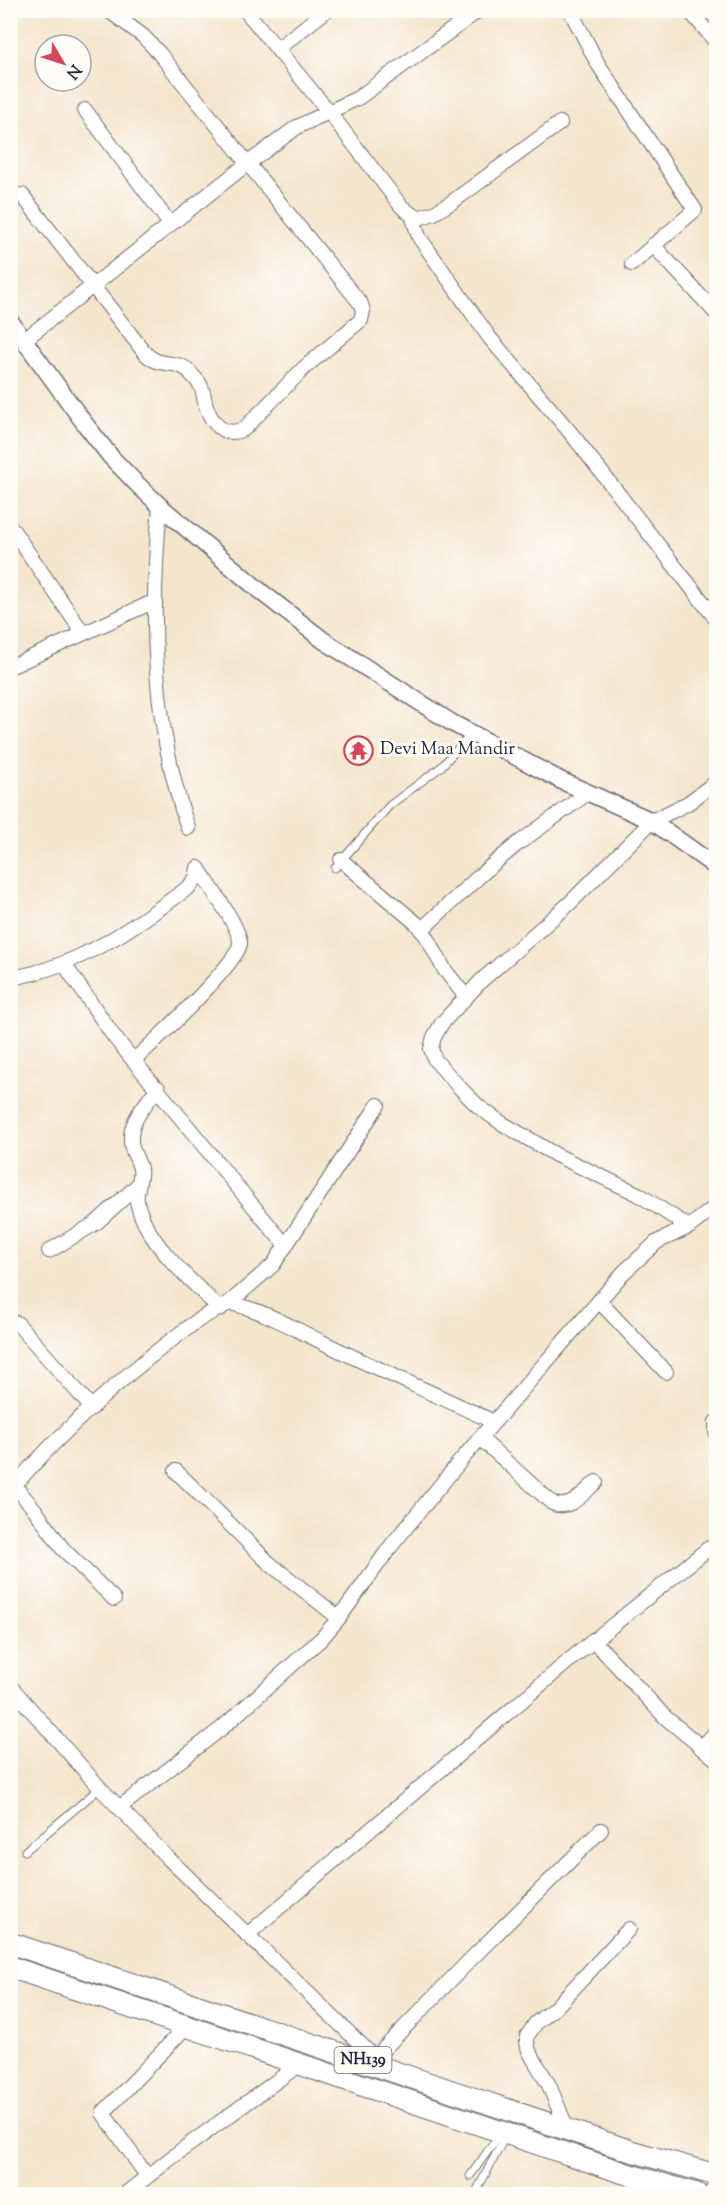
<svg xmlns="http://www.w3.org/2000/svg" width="727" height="2205" viewBox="0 0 727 2205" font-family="'Sorts Mill Goudy',serif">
<rect width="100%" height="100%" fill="#fdfcf7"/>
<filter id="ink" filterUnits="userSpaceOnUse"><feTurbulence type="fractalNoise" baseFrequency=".0167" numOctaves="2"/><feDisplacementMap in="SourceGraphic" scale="12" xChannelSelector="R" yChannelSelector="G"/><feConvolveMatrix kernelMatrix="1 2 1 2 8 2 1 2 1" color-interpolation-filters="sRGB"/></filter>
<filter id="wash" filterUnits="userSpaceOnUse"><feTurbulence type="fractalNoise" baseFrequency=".008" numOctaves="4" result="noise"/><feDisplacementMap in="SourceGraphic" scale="24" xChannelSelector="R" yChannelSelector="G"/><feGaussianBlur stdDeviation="1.35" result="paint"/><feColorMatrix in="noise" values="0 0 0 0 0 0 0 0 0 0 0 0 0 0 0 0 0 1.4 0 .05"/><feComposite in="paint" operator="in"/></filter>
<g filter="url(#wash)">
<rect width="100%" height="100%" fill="#f4e5cc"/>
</g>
<g filter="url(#ink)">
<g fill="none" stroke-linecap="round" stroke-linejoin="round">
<defs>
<g id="service">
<path d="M335 868 390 805 441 767 471 734"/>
<path d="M25 1851 100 1788"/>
<path d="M470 2176 500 2134"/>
<path d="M475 2194 506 2135"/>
</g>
<g id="minor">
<path d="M245 10 329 112 401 206 412 215 422 217 434 213 452 202 560 123"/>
<path d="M570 10 598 64 695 210 632 264"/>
<path d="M689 10 716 42"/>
<path d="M277 49 327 10"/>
<path d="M85 110 170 224"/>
<path d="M22 195 145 353C162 371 179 356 193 376 196 379 200 383 201 387 204 393 204 400 206 406 212 424 224 438 244 429L304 368 361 320 363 311 361 304 159 53 143 36 108 10"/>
<path d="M412 215 419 237 489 337 570 432 716 619"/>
<path d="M653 245 716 313"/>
<path d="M23 341 247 164 297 127 358 98 479 10"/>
<path d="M160 506C150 616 152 722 188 828"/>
<path d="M10 526 83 633"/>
<path d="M10 667 155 601"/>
<path d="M341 860 416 923 427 937 444 969 466 997"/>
<path d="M421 930 485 871 516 845 589 792"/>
<path d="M64 964 115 1038 286 1246"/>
<path d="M10 978C77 968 136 926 189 887L196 878 198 868"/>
<path d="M134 1060C153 1043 237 964 240 944 242 930 207 882 198 868"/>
<path d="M158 1088C145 1105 126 1124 132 1148 134 1155 139 1162 140 1169 142 1180 135 1190 137 1201 145 1243 191 1280 220 1309"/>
<path d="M689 1227 638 1194 556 1155 500 1122 479 1107 459 1087 435 1060 431 1049 434 1037 442 1023 482 980 570 903 652 821 688 803 716 782"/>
<path d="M49 1251 96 1223 138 1185"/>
<path d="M599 1301 666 1372"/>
<path d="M229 1303 273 1265 378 1105"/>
<path d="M17 1323 92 1408"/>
<path d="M716 1422V1432"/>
<path d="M480 1438 552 1503C570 1512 583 1493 596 1482"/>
<path d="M176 1471 269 1563 339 1618"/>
<path d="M15 1486 35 1510 63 1549 114 1599"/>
<path d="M10 1490C66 1427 129 1370 197 1321 207 1314 219 1309 229 1303 263 1310 291 1327 322 1342 379 1370 437 1395 494 1422"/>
<path d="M593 1640 666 1718 716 1759"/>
<path d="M10 1686 100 1788 169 1859 375 2058"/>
<path d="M701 1748 716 1732"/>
<path d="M119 1808 222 1728 322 1638 339 1618 391 1546 462 1459 624 1272 657 1242 689 1227 716 1206"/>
<path d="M247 1935 572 1658 709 1548"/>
<path d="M370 2063 469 1961 601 1830"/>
<path d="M567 2129 549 2085 529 2051 527 2042V2036L536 2023 555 2008 629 1929"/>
<path d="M147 2176 103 2113 187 2026"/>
<path d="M125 2194 179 2152 300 2064"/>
<path d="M711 2194 716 2184"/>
</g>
<path id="tertiary" d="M10 321 85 424 111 457 137 484 160 506 260 591 323 640 452 723 562 781 652 821 716 867"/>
<g id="trunk">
<path d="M10 1943 631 2151 716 2175"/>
<path d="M10 1967 624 2173 697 2194"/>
</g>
</defs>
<!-- service casing -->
<use href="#service" stroke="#6c666e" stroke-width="9"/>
<!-- minor casing -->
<use href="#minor" stroke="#6c666e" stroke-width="16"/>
<!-- tertiary casing -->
<use href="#tertiary" stroke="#6c666e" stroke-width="19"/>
<!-- trunk casing -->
<use href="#trunk" stroke="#6c666e" stroke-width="23"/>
<!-- service -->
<use href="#service" stroke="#fff" stroke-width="7"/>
<!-- minor -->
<use href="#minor" stroke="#fff" stroke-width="14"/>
<!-- tertiary -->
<use href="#tertiary" stroke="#fff" stroke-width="16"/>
<!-- trunk -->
<use href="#trunk" stroke="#fff" stroke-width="21"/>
</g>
</g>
<!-- icons -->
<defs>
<symbol id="temple-ring" viewBox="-11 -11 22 22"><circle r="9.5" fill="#fdfcf7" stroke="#d1495b" stroke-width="1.5"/><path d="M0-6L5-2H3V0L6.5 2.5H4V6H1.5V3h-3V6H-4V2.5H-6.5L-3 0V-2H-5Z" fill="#d1495b"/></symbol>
</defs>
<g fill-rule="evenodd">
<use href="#temple-ring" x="342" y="734" width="33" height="33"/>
</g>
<g text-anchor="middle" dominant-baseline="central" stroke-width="6" stroke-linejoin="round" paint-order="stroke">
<!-- shield labels -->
<rect fill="#fdfcf7" stroke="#646373" stroke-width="1.5" x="334.5" y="2047" width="57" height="26" rx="4.5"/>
<g font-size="16" font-weight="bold" fill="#22223b">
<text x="363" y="2060">NH139</text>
</g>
<!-- poi labels -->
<g font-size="18" fill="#22223b" stroke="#fdfcf7" text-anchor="start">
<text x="380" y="750">Devi Maa Mandir</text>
</g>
</g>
<!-- margin -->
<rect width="727" height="2205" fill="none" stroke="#fdfcf7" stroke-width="36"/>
<!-- north arrow -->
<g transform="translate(63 63) rotate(129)"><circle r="28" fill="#fdfcf7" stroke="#a5a5ac" stroke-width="1.5"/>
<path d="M0-4.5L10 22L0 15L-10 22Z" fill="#d1495b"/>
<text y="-9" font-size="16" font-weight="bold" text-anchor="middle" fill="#22223b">N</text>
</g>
</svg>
